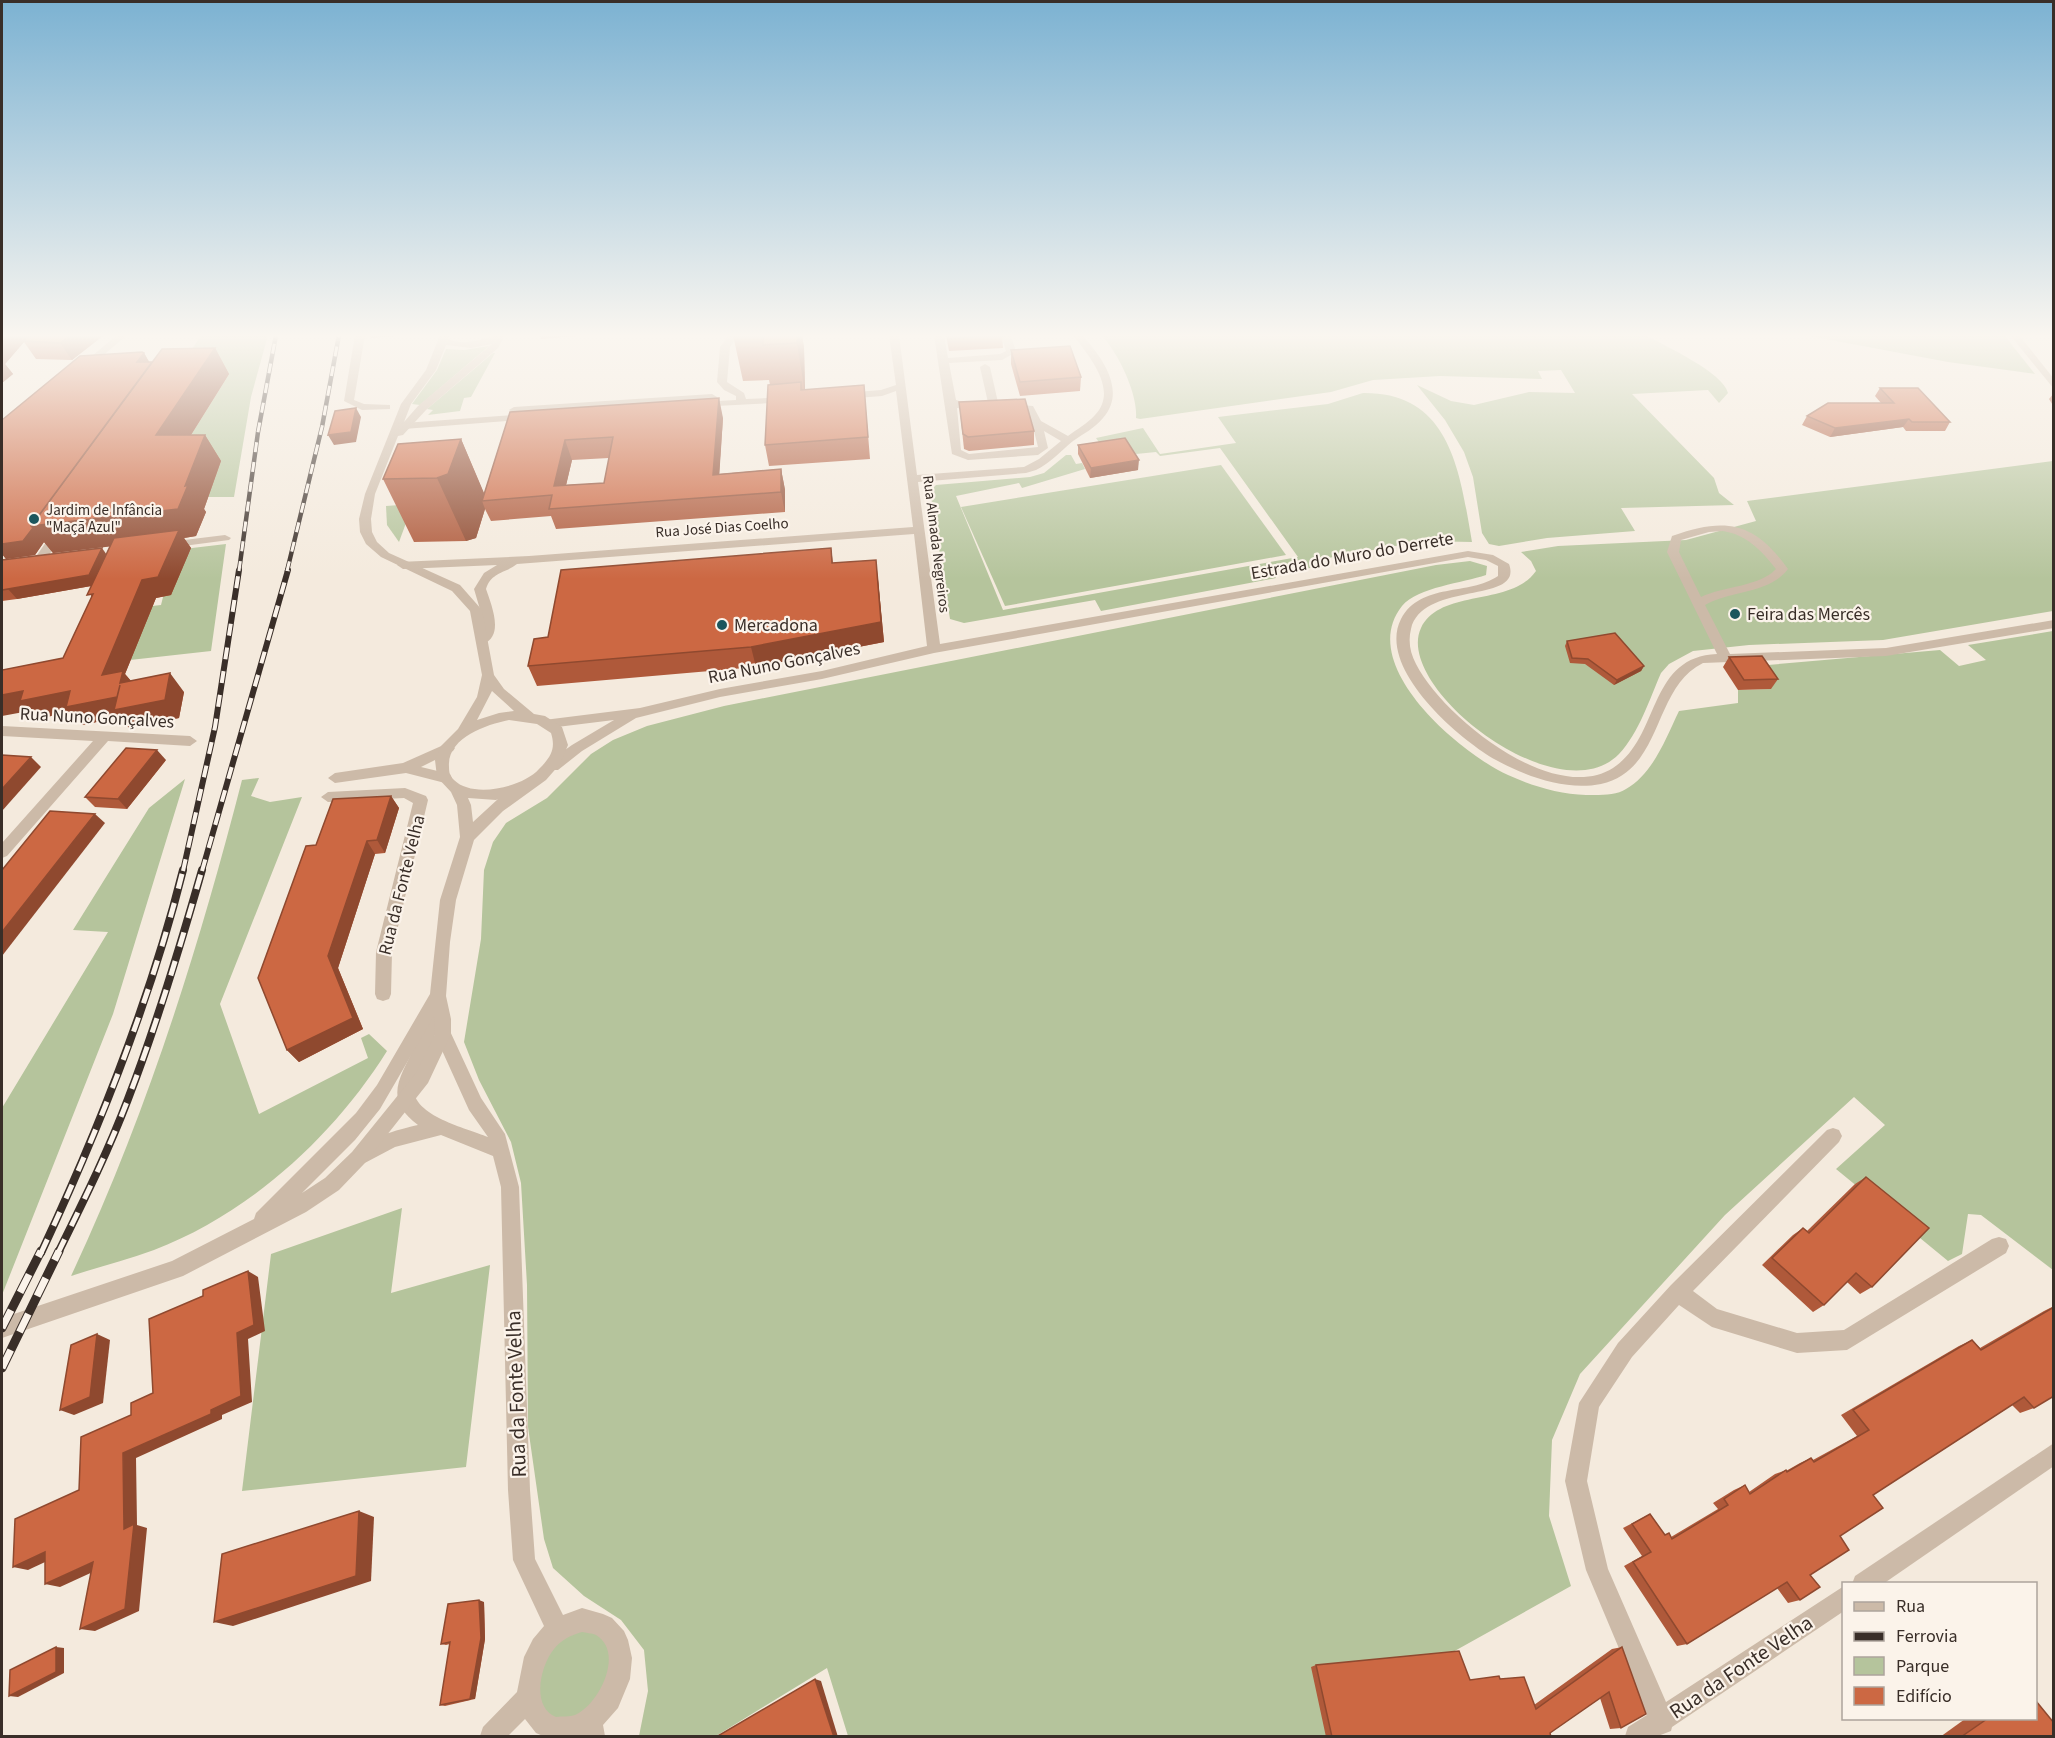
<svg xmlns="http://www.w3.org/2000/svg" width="2055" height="1738" viewBox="0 0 2055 1738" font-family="'Source Sans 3',sans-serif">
<rect width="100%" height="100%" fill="#f4eadd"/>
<!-- green -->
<g fill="#b5c49c">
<path d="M201 335H268L251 397 234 497H208L221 461 174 462 229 374 176 375Z"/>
<path d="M1101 335H1646C1666 347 1723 372 1728 393L1719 403 1708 390 1632 394 1714 478 1719 493 1734 505 1621 508 1635 531 1547 538 1499 546 1489 544 1482 533 1473 477 1464 452 1445 420 1417 385 1451 401 1474 405 1529 392 1575 393 1561 370 1538 371 1542 379 1440 376 1373 380 1331 392 1140 419 1136 418C1138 394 1118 352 1101 335Z"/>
<path d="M1804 335H2004L2035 374 1948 362Z"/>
<path d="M489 346 420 405 412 404 437 370 446 349 464 350Z"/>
<path d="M493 353H495L471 397 464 398 460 411 428 415 433 410 427 409Z"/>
<path d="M1363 393C1452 392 1460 474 1472 542L1423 541 1328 558 1319 561 1322 566 1275 574 1276 578 1101 611 1095 600 964 623 950 619 930 491 936 485 1030 477 1044 473 1066 455H1071L1076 464 1082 463 1085 469 1022 488 1019 483 956 496 1003 610 1298 557 1220 448 1160 456 1156 452 1136 454 1130 446 1116 448 1107 454 1096 438 1143 428 1160 454 1236 443 1218 417 1328 404Z"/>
<path d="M2053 461V611L1883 640 1749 645 1693 651 1669 664 1661 673C1650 698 1639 733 1619 754 1559 816 1393 687 1421 628 1440 588 1511 607 1536 571L1531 561 1521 552 1558 546 1686 540 1756 521 1747 501Z"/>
<path d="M1221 465 1286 555 1005 606 961 507Z"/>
<path d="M413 504 399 542 387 525 386 506Z"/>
<path d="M226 544 211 651 130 660 152 606 161 605 175 550Z"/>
<path d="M1470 561 1487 566 1486 575C1463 583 1418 587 1402 606 1355 665 1460 753 1508 775 1532 786 1559 794 1586 795 1598 795 1616 796 1626 789 1653 774 1666 738 1679 711L1738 703V690L1770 689 1756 666 1940 650 1959 666 1986 660 1968 645 2053 631V1270L1981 1215 1968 1214 1962 1254 1948 1261 1836 1169 1885 1125 1854 1097 1725 1215 1580 1374 1552 1440 1549 1516 1571 1586 1451 1653 1327 1736H848L827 1668 716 1736H639L648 1691 644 1650 621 1620 584 1596 553 1568 544 1539 528 1427 527 1285 521 1183 511 1142 479 1080 464 1042 481 939 484 870 493 842 506 823 547 798 591 754 613 740 647 726 724 706 1436 565Z"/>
<path d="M259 778 251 796 270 802 302 797 220 1004 259 1114 368 1058 361 1038 369 1034 387 1051C333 1137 250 1213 154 1250 127 1260 98 1267 71 1276 146 1116 198 951 242 780Z"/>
<path d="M185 779 113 1014 2 1295V1108L108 932 73 930 149 808Z"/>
<path d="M402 1208 391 1293 490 1265 466 1467 242 1491 271 1254Z"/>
<path d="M604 1625 617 1684 564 1730 529 1697 549 1638Z"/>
</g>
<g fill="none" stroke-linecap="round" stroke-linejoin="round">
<!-- minor -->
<g fill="#ccbaa8" fill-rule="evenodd">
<path d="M355 335H365L354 400 364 404 390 405V409L362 410 344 401Z"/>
<path d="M729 335H738L730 347 727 382 744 393 746 399 788 397 792 398V402L697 407V403L701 402 736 400V396L724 390 717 382 720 347Z"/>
<path d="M889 335H899L917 475 1024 467 1039 459 1061 441 1044 431 1048 448 1038 455 968 460 952 454 934 335H944L948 358 1000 354 1006 351 1001 335H1011L1016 352 1002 360 949 363 956 400 983 408 978 411 957 408 961 450 969 454 1038 447 1032 423 1025 411 1004 408V404L1033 406 1041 421 1068 436C1077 429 1087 424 1095 415 1119 390 1089 356 1073 335H1082C1102 357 1127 391 1103 418 1095 428 1083 434 1073 441 1061 451 1050 463 1036 470L1026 473 918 482 940 644 1468 551 1493 555 1509 564C1524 605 1423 580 1411 629 1408 641 1410 653 1416 664 1442 716 1553 806 1613 768 1661 737 1647 657 1717 654L1667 552 1672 536C1725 517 1754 521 1788 569 1769 594 1731 590 1705 605L1730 654 1886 648 2054 620V628L1886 656 1703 663C1652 688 1664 770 1601 784 1566 791 1527 777 1496 760 1459 739 1376 668 1401 619 1421 582 1469 596 1498 576V566L1486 560 1468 557 934 653 822 679 720 697 636 718 582 751 558 770H548L546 766 548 762 572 745 614 720 549 728 544 726 542 723 544 720 640 708 720 689 822 671 927 646 914 534 517 564C506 573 491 572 486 589 491 604 505 636 483 644L477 640 484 623 474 589 484 573 497 565 403 569 397 565 399 562 529 556 913 527 896 391 882 396 844 399 839 396 844 393 881 390 896 385ZM1723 531C1747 535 1761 550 1776 569 1759 587 1724 586 1701 597L1679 552 1681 540 1709 532Z"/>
<path d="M985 364 990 367 999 407 994 410 989 407 980 367Z"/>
<path d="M712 394 717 397 716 399 514 413 509 410 514 407Z"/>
<path d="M527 414 532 417 531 419 404 429 399 426 404 423Z"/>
<path d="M59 528 65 531 43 564H35L33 561 55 529Z"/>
<path d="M225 535 231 538 229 540 168 548 162 545 168 542Z"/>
<path d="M2 726 190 736 197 741 190 746 108 741 7 856 2 858V843L93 741 2 736Z"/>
<path d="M448 743 455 748 453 751 421 767 450 774 452 778 450 782 445 783 406 773 335 783 328 778 335 773 403 763Z"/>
<path d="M405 788 426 796 428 800 392 952 391 994 389 999 383 1001 377 999 375 994 376 952 413 803 404 798 328 802 321 797 328 792Z"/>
<path d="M437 993 443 995 445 1000 436 1030 443 1027 449 1029 481 1098 505 1134 519 1187 530 1490 535 1559 563 1615 582 1608 603 1614 612 1618 624 1631 628 1640 632 1658 630 1679 618 1708 603 1725 605 1736H543L536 1733 525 1719 508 1736H480L483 1727 517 1692 524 1657 533 1639 544 1626 513 1560 508 1490 501 1187 493 1156 441 1135 395 1147 361 1165 355 1163 352 1157C360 1139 400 1129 418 1125 382 1098 401 1077 415 1046 421 1031 424 1015 429 1000L431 995ZM435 1035 469 1110 488 1137C464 1127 402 1114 415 1078 421 1063 430 1051 435 1035ZM582 1632C586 1633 592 1633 596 1635 625 1652 599 1705 575 1715 570 1717 562 1716 556 1717 531 1707 540 1666 554 1649 561 1640 571 1635 582 1632Z"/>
<path d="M1833 1128 1839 1130 1842 1136 1839 1142 1693 1291 1717 1309 1797 1333 1844 1330 1992 1239 1999 1237 2006 1239 2009 1246 2006 1253 1847 1350 1797 1353 1712 1327 1679 1305 1632 1357 1599 1407 1587 1481 1608 1569 1666 1702 1844 1586V1611L1672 1727 1671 1731 1658 1736H1625L1628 1727 1647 1715 1586 1570 1565 1481 1579 1403 1618 1343 1671 1285 1827 1130Z"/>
<path d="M2054 1443V1466L1883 1584H1852L1855 1576Z"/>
</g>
<!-- tertiary -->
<g fill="#ccbaa8" fill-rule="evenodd">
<path d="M117 335H127L86 370H80V366Z"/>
<path d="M440 335H449L448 339C470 348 485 335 505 335L498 348 426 410 403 435 398 436 375 494 371 519 372 532 377 542 389 553 460 585 482 610 494 675 504 689 534 714 545 716 562 727 568 745 560 764 546 780 503 811 474 840 456 900 450 942 446 996 451 1019V1034L428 1083 364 1164 339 1190 306 1212 183 1276 2 1338V1318L172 1261 254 1219 256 1213 356 1113 377 1085 430 994 440 900 460 837 457 805 451 792 437 777 435 760 441 746 458 729 477 697 482 675 470 611 452 591 381 557 366 544 360 532 359 519 365 494 401 404 426 370ZM492 344 418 406 404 422 411 404 436 370 446 345 471 348ZM492 691 514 711 499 713 477 720ZM509 720 537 724 551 733C556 749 551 757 539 769 523 787 473 799 454 780 450 776 449 773 449 767 447 738 485 725 509 720ZM468 798 496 800 498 799 473 822 471 805ZM434 1016 435 1034 416 1073 352 1152 325 1178 302 1193 355 1140 380 1109Z"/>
<path d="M2010 335H2019L2054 379V389Z"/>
</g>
<defs>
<g id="rail-far3">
<path d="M239 571 258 432 276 335"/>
<path d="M287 571 322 427 339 335"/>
</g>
<g id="rail-far2">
<path d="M183 871 215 727 239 570"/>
<path d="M202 871 288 570"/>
</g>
<g id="rail-far1">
<path d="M41 1253C99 1129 150 1002 183 870"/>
<path d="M58 1253C83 1202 108 1152 128 1099 157 1024 180 947 202 870"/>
</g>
<g id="rail">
<path d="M2 1328 41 1251"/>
<path d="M2 1368 59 1251"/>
</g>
</defs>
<!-- rail-far3 casing -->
<use href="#rail-far3" stroke="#392e28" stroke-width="4.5"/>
<!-- rail-far2 casing -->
<use href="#rail-far2" stroke="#392e28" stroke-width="6"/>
<!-- rail-far1 casing -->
<use href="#rail-far1" stroke="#392e28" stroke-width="8"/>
<!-- rail casing -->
<use href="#rail" stroke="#392e28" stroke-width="9"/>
<!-- rail-far3 -->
<use href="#rail-far3" stroke="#fbf3ea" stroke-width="3" stroke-dasharray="10" stroke-linecap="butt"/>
<!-- rail-far2 -->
<use href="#rail-far2" stroke="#fbf3ea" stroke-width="4" stroke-dasharray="12" stroke-linecap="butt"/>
<!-- rail-far1 -->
<use href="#rail-far1" stroke="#fbf3ea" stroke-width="5" stroke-dasharray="15" stroke-linecap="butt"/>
<!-- rail -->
<use href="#rail" stroke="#fbf3ea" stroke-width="7" stroke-dasharray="20" stroke-linecap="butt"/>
</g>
<!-- wall -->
<g fill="#af593a" fill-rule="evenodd">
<path d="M2 335 26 339 104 335 72 360 36 359 24 342 5 364 13 374 2 383Z"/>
<path d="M370 335H410L371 338Z"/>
<path d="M540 335H588L541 339Z"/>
<path d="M733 335H802L804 348 805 390 864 385 870 459 769 466 765 445 770 385 769 380 743 381Z"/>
<path d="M946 335H1002L1003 348 949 351Z"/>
<path d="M215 348 229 374 191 435H205L221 461 204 509 206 512 196 536 184 538 191 548 171 595 156 598 125 674 131 681 184 692 179 718 129 728 121 717 82 725 70 712 37 719 29 711 63 658 91 599V586L17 599 2 601V560L107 554 110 546 53 553 44 542 35 555 6 559 2 554 144 353 149 362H152Z"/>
<path d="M1011 350 1081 377 1080 391 1020 396 1011 364Z"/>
<path d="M1880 388 1950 422 1945 431H1906L1903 427 1830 437 1802 425 1807 416 1881 403 1875 396Z"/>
<path d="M2054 393V407L2049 399Z"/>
<path d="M959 402 1034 431V445L969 451 964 449Z"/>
<path d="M510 412 723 418 719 474 781 469 785 490V512L556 529 551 516 491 521 485 509 476 538 466 541 414 542 383 479 461 439 484 494ZM609 458 604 483 566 485 572 460Z"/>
<path d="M1078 445 1138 470 1090 478 1078 454Z"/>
<path d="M831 548 833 563 878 579 884 642 756 667 537 686 528 666 548 637Z"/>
<path d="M1567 641 1644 666 1641 671 1614 685 1585 664 1570 663 1565 646Z"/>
<path d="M1729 657 1778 679 1771 689 1738 690 1723 667Z"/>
<path d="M166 760 127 809 95 807 85 797Z"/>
<path d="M391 796 399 808 385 853 375 854 338 968 363 1029 299 1062 287 1050 316 845Z"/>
<path d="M1866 1177 1872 1287 1860 1294 1847 1282 1824 1305 1813 1312 1762 1265 1793 1235 1803 1228 1807 1231 1855 1184Z"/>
<path d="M2054 1306 2034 1408 2020 1413 2012 1405 1873 1495 1840 1536 1810 1575 1800 1600 1788 1603 1777 1588 1687 1644 1677 1646 1624 1566 1642 1556 1623 1528 1650 1514 1665 1535 1671 1537 1718 1509 1713 1503 1734 1490 1745 1485 1749 1492 1775 1474 1786 1470V1471L1800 1463 1811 1458 1813 1460 1857 1436 1841 1415 1959 1346 1972 1340 1980 1348 2044 1311Z"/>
<path d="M484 1602 485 1639 475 1699 445 1706 440 1705 450 1644 446 1645 441 1644Z"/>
<path d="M1622 1647 1621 1728 1610 1729 1600 1698 1550 1733 1551 1737H1326L1311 1667 1316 1665 1470 1680 1500 1679 1534 1705 1612 1649Z"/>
<path d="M1965 1719H2036L2054 1737H1940Z"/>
</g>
<!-- shaded-wall -->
<g fill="#8f492f">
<path d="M8 335H30L5 364 13 374 2 383V343Z"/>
<path d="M71 335H104L72 360 60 343Z"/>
<path d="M797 335H802L804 348 805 393 797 343Z"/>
<path d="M215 348 229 374 174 462 156 435Z"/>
<path d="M144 353 151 365 58 523 185 486 205 435 221 461 204 509 206 512 196 536 184 538 191 548 171 595 156 598 125 674 138 689 170 673 184 692 179 718 129 728 121 717 82 725 70 712 37 719 29 711 2 716V695L102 675 142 580 175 539 53 553 44 542 35 555 6 559 2 554V543L31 526 137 362Z"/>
<path d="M719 398 723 418 718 495 713 475Z"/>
<path d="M356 408 361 417 356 442 334 445 328 435Z"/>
<path d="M1909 419 1903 427 1830 437 1835 428Z"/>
<path d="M461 439 487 500 482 501 485 509 476 538 466 541 437 478Z"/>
<path d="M565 440 572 460 561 507 554 486Z"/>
<path d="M1139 460 1138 470 1090 478 1091 468Z"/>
<path d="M781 469 785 490V512L781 492Z"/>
<path d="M102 548 109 558 97 585 17 599 8 589Z"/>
<path d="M876 560 884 642 756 667 751 647Z"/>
<path d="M1644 666 1641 671 1614 685 1617 680Z"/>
<path d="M157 750 166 760 127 809 118 799Z"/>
<path d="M31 757 41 767 2 811V789Z"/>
<path d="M391 796 399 808 385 853 377 840Z"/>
<path d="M95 814 105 823 2 956V932Z"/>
<path d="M367 841 375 854 338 968 363 1029 299 1062 287 1050 328 956Z"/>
<path d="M248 1271 258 1277 265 1331 248 1339 252 1402 222 1415V1419L136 1458 137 1525 147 1528 139 1611 95 1631 80 1629 124 1529 123 1453 211 1410 237 1333Z"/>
<path d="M97 1334 110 1340 103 1403 74 1415 60 1410Z"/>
<path d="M359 1511 374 1517 371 1581 233 1626 214 1622Z"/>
<path d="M45 1552 60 1555 28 1570 13 1567Z"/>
<path d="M93 1562 108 1565 60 1587 45 1584Z"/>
<path d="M479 1600 484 1602 485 1639 475 1699H470Z"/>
<path d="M56 1647 64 1648V1673L18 1697 9 1696Z"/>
<path d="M815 1679 821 1681 838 1737H834Z"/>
</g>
<!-- building -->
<g fill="#cc6843" stroke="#8f492f" stroke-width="1.5" fill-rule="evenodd">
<path d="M2 335H8L2 343Z"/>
<path d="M32 335H71L60 343 24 341Z"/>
<path d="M763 335H797V343L763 345Z"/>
<path d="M948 335H997L948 339Z"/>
<path d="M1070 346 1081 377 1020 382 1011 350Z"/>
<path d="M215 348 156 435H205L185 486 188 485 178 509 31 526 162 349Z"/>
<path d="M142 352 144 353 137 362H152L31 526 33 528 23 541 2 544V420L80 356Z"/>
<path d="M801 382V390L864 385 868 437 765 445 768 385Z"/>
<path d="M1880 388H1918L1950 422H1912L1909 419 1835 428 1807 416 1828 403H1894Z"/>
<path d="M719 398 713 475 781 469V492L549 509 552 495 482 501 510 412ZM613 437 604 483 554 486 565 440Z"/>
<path d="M1025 399 1034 431 968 437 963 434 959 402Z"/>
<path d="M356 408 351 432 328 435 335 411Z"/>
<path d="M1125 438 1139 460 1091 468 1078 445Z"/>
<path d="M461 439 448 474 437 478 383 479 398 444Z"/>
<path d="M179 530 158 577 142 580 102 675 123 671 120 683 170 673 165 700 114 710 120 685 117 697 66 707 70 691 20 701 23 691 2 695V670L63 658 93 594 87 595 114 538Z"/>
<path d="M102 548 89 575 2 590V560Z"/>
<path d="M831 548 832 563 876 560 881 622 751 647 528 666 534 639 548 637 561 570Z"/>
<path d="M1615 633 1644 666 1617 680 1588 659 1572 658 1567 641Z"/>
<path d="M1762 656 1778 679 1744 680 1729 657Z"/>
<path d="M126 748 157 750 118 799 85 797Z"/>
<path d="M2 755 31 757 2 789Z"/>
<path d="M391 796 377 840 367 841 328 956 353 1018 287 1050 258 978 306 846 316 845 333 799Z"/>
<path d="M50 811 95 814 2 932V870Z"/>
<path d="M1866 1177 1929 1228 1872 1287 1856 1273 1824 1305 1772 1258 1803 1228 1809 1233Z"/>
<path d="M248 1271 254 1325 237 1333 241 1396 211 1410V1414L123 1453 124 1529 134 1524 125 1609 80 1629 93 1562 45 1584V1552L13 1567 15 1519 79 1490 81 1437 131 1415V1403L153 1393 149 1319 203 1296V1290Z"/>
<path d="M2054 1307V1396L2034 1408 2024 1397 1873 1495 1883 1508 1840 1536 1849 1550 1810 1575 1820 1587 1800 1600 1787 1582 1687 1644 1633 1562 1651 1552 1632 1524 1650 1514 1665 1535 1669 1533 1672 1539 1728 1505 1724 1499 1745 1485 1750 1494 1786 1470 1787 1472 1811 1458 1814 1462 1869 1430 1853 1410 1972 1340 1981 1350Z"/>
<path d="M97 1334 90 1397 60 1410 71 1345Z"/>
<path d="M359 1511 356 1576 214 1622 222 1554Z"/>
<path d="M479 1600 481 1638 470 1699 440 1705 450 1642 441 1644 448 1604Z"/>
<path d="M56 1647V1672L9 1696 10 1670Z"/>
<path d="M1622 1647 1646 1714 1621 1728 1609 1692 1550 1733 1551 1737H1332L1316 1665 1459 1651 1470 1680 1499 1676 1500 1679 1524 1677 1536 1709Z"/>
<path d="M815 1679 834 1737H716Z"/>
<path d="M2036 1701 2054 1723V1737H1961L1987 1719H2036Z"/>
</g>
<!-- sky -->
<linearGradient id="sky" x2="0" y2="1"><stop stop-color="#7cb2d2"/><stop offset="0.58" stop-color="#faf6f0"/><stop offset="1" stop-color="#faf6f0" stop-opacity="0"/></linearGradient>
<rect width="2055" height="579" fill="url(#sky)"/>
<!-- markers -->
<g fill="#1c565d" stroke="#fbf3ea" stroke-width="2">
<circle cx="34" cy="519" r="6"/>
<circle cx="1735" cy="614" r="6"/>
<circle cx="722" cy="625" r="6"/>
</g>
<g text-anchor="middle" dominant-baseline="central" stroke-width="4.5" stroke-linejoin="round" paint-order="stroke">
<!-- far-poi labels -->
<g font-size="15" fill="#392e28" stroke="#fbf3ea" text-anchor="start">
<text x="46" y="510">Jardim de Infância<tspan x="46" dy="17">"Maçã Azul"</tspan></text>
</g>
<!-- far-street labels -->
<g font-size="15" fill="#392e28" stroke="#fbf3ea">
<text transform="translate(722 528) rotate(-4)">Rua José Dias Coelho</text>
<text transform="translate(936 544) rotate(83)">Rua Almada Negreiros</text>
</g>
<!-- street labels -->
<g font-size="18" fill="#392e28" stroke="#fbf3ea">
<text transform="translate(1352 556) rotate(-10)">Estrada do Muro do Derrete</text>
<text transform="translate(784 663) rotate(-11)">Rua Nuno Gonçalves</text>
<text transform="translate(97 718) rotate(3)">Rua Nuno Gonçalves</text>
<text transform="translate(402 885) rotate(-76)">Rua da Fonte Velha</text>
</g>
<!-- poi labels -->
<g font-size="18" fill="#392e28" stroke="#fbf3ea" text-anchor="start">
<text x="1747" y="614">Feira das Mercês</text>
<text x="734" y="625">Mercadona</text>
</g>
<!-- near-street labels -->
<g font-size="21" fill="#392e28" stroke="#fbf3ea">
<text transform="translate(516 1394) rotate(-92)">Rua da Fonte Velha</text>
<text transform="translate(1741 1667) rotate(-34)">Rua da Fonte Velha</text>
</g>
</g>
<!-- border -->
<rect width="2055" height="1738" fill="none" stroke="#392e28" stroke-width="6"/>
<!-- legend -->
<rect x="1842" y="1582" width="195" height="138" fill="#fbf3ea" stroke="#ada49c" stroke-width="1.5"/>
<rect x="1854" y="1602" width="30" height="9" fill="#ccbaa8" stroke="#ada49c" stroke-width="1.5"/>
<text x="1896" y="1612" font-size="18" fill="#392e28">Rua</text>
<rect x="1854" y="1632" width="30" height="9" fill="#392e28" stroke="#ada49c" stroke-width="1.5"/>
<text x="1896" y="1642" font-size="18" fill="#392e28">Ferrovia</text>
<rect x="1854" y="1657" width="30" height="18" fill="#b5c49c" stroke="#ada49c" stroke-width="1.5"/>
<text x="1896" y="1672" font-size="18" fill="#392e28">Parque</text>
<rect x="1854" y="1687" width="30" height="18" fill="#cc6843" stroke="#ada49c" stroke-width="1.5"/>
<text x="1896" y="1702" font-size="18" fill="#392e28">Edifício</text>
</svg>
